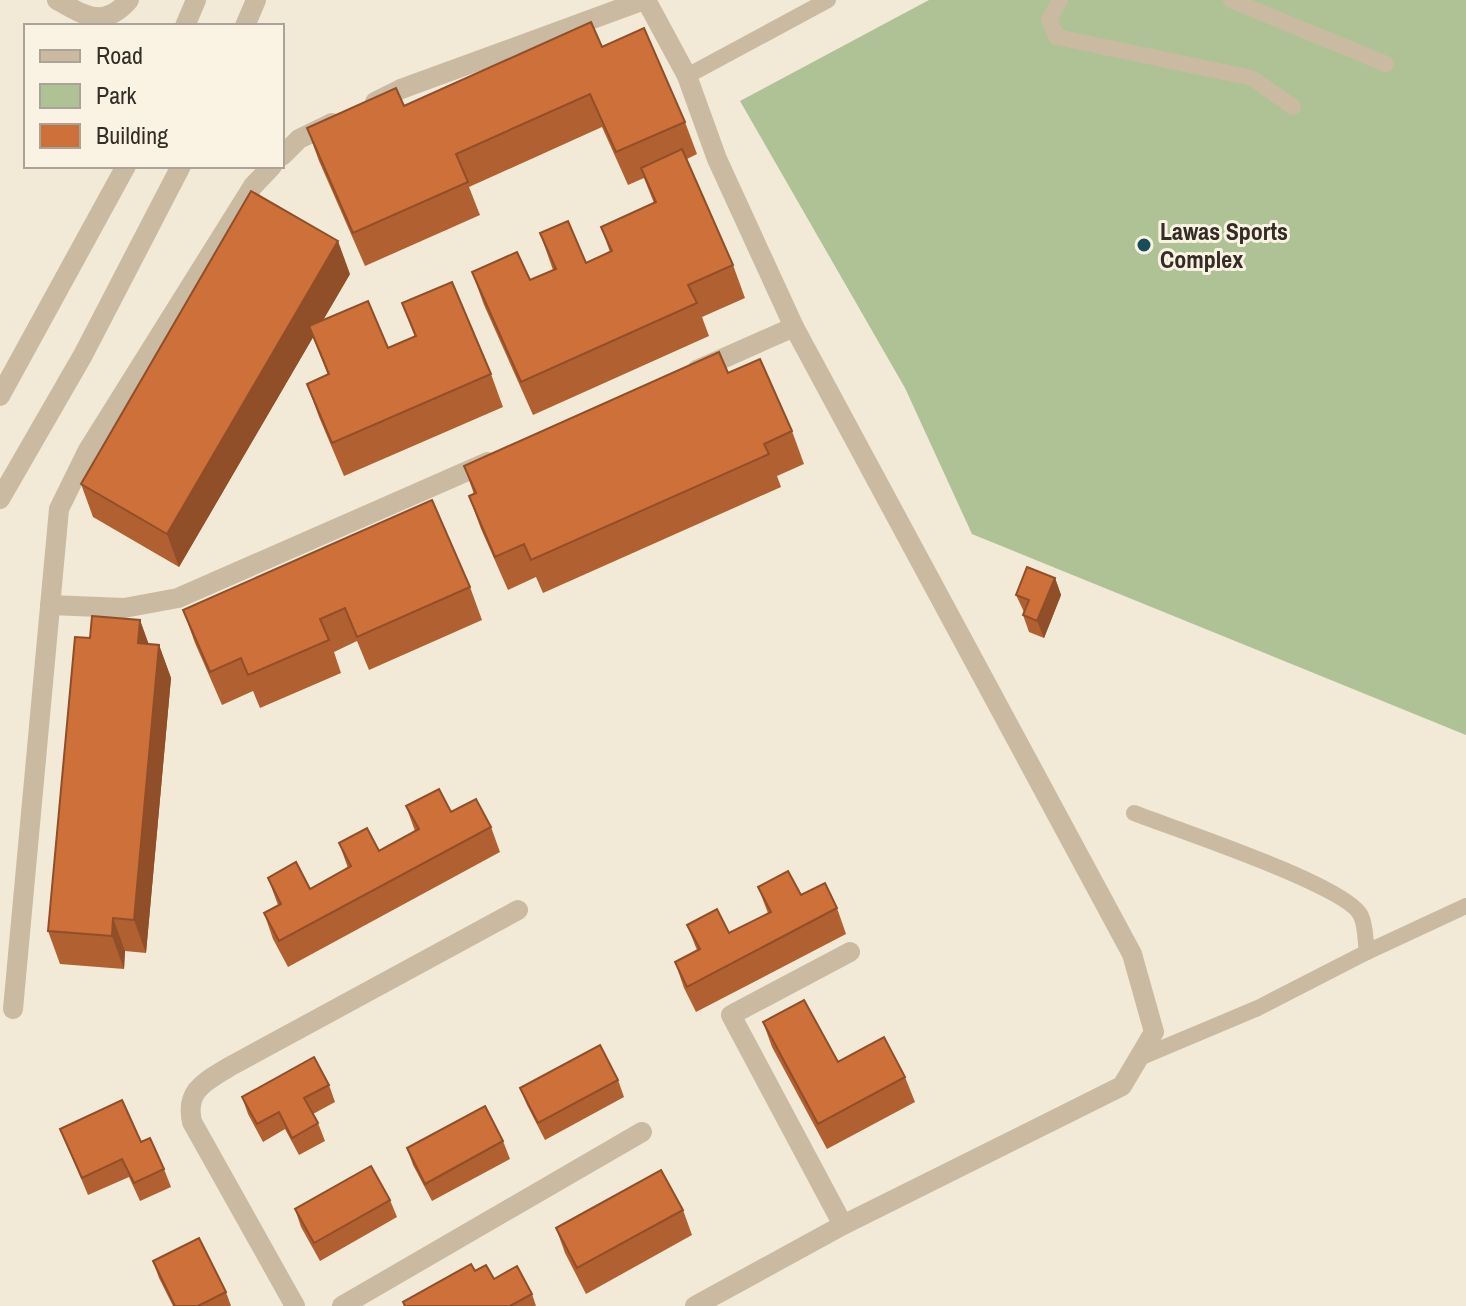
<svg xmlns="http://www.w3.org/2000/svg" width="1466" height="1306" viewBox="0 0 1466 1306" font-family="'Archivo Narrow',sans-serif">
<rect width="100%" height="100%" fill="#f2e9d7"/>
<!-- green -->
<path fill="#aec296" d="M929 0H1466V735L972 534 905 388 740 101Z"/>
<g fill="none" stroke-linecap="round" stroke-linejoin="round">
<!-- lane -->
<g stroke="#cbbaa2" stroke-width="16">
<path d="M1060 0 1049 20 1057 37 1252 78 1293 107"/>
<path d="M1231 0 1386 64"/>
<path d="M687 76 828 0"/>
<path d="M1134 813C1172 828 1349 886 1361 916 1366 926 1365 941 1367 952"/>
<path d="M1139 1058 1258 1008 1367 952 1466 906"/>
</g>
<!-- street -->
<g stroke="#cbbaa2" stroke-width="20">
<path d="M57 0C85 16 104 29 129 0"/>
<path d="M646 0 687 76 717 159 794 327 1132 954 1154 1032 1122 1086 843 1225 695 1306"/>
<path d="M185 26 196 0"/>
<path d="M245 26 256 0"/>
<path d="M375 102 401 89 644 0"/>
<path d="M282 156 299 139 332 123"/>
<path d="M697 370 794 327"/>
<path d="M0 396 126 166"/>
<path d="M0 499 83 355 181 166"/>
<path d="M50 605 124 608 178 598 488 462"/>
<path d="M13 1009 59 509 88 450 253 186 272 166"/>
<path d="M843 1225 731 1015 850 952"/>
<path d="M295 1306 192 1122C185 1090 205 1082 229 1067L518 910"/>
<path d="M342 1306 642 1132"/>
</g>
</g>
<!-- wall -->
<g fill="#b16032">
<path d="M602 47 685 122 697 154 687 159 733 265 745 298 702 317 709 336 533 415 484 305 472 272 530 280 553 270 540 233 586 263 610 252 601 227 654 203 644 178 628 185 602 127 469 187 480 215 365 266 319 161 307 128 404 106Z"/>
<path d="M350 274 323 320 388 348 415 337 402 303 491 374 503 407 344 476 319 417 307 384 328 375 313 337 179 567 93 517 81 484Z"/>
<path d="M728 373 792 431 804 464 777 476 781 487 543 593 536 577 508 590 481 529 469 496 474 494 464 466Z"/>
<path d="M1055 578 1061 595 1044 638 1029 632 1023 615 1024 612 1016 595Z"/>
<path d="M470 587 482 620 369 670 357 641 334 652 341 673 260 708 253 691 222 705 195 643 183 610Z"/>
<path d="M140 620 148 644 159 645 171 678 146 953 125 951 124 969 60 964 48 931 90 638Z"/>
<path d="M406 806 451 812 491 827 500 852 288 967 273 939 264 913 278 905 268 878 310 889 348 868 339 843 379 851 415 831Z"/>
<path d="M758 887 801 895 837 908 846 934 696 1012 684 988 675 962 697 950 687 925 729 933 768 913Z"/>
<path d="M763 1022 838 1062 905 1077 915 1102 827 1149 772 1047Z"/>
<path d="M618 1080 624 1097 545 1140 527 1105 520 1088Z"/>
<path d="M329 1085 335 1102 313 1114 318 1123 325 1141 299 1155 285 1129 263 1142 248 1114 242 1097Z"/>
<path d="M60 1129 141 1142 164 1169 171 1187 140 1201 129 1177 88 1195Z"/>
<path d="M503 1141 510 1159 432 1201 413 1165 407 1148Z"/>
<path d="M390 1200 397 1217 320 1261 301 1227 295 1209Z"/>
<path d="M683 1210 692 1235 586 1294 565 1253 556 1228Z"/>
<path d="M153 1261 226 1292 231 1306H173L159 1278Z"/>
<path d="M475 1271 532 1294 536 1306H404L403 1302Z"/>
</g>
<!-- shaded-wall -->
<g fill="#904e29">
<path d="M338 241 350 274 179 567 167 534Z"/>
<path d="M1055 578 1061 595 1044 638 1037 621Z"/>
<path d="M140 620 152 653 138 643Z"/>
<path d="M159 645 171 678 146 953 134 920Z"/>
<path d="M113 918 125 951 124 969 112 936Z"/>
</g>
<!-- building -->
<g fill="#ce703a" stroke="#904e29" stroke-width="2">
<path d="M591 22 602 47 644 28 685 122 616 152 590 94 456 154 468 182 353 233 307 128 396 88 404 106Z"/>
<path d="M682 149 733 265 688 285 697 303 521 382 472 272 517 252 530 280 556 269 540 233 568 221 586 263 612 251 601 227 656 202 641 168Z"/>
<path d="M251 191 338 241 167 534 81 484Z"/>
<path d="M452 282 491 374 332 443 307 384 329 374 309 326 368 301 388 348 416 336 402 303Z"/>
<path d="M719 352 728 373 760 359 792 431 764 444 769 454 531 560 524 544 495 557 469 496 476 493 464 466Z"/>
<path d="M432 500 470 587 357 637 345 608 320 619 329 640 248 675 241 658 210 672 183 610Z"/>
<path d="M1027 567 1055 578 1037 621 1023 615 1029 600 1016 595Z"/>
<path d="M92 616 140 620 138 643 159 645 134 920 113 918 112 936 48 931 75 637 90 638Z"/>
<path d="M439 789 451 812 476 799 491 827 279 941 264 913 281 904 268 878 296 862 310 889 351 866 339 843 367 828 379 851 419 829 406 806Z"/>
<path d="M788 871 801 895 825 883 837 908 687 987 675 962 700 949 687 925 717 909 729 933 771 912 758 887Z"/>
<path d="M804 1000 838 1062 884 1037 905 1077 818 1124 763 1022Z"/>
<path d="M600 1045 618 1080 538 1123 520 1088Z"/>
<path d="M314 1057 329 1085 304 1098 318 1123 292 1138 279 1112 257 1124 242 1097Z"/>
<path d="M122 1100 141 1142 150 1138 164 1169 134 1183 122 1159 82 1178 60 1129Z"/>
<path d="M485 1106 503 1141 425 1184 407 1148Z"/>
<path d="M371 1166 390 1200 314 1243 295 1209Z"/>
<path d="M661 1170 683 1210 577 1268 556 1228Z"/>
<path d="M199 1238 226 1292 198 1306H175L153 1261Z"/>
<path d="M471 1264 475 1271 486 1265 494 1279 517 1266 532 1294 510 1306H405L403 1302Z"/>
</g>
<!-- markers -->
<circle fill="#184d59" stroke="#faf2e3" stroke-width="3" cx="1144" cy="245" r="8"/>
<g text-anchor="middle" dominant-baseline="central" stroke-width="6" stroke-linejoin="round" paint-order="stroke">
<!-- poi labels -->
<g font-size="24" font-weight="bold" fill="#352c25" stroke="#faf2e3" text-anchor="start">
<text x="1160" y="231">Lawas Sports<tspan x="1160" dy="28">Complex</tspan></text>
</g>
</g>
<!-- legend -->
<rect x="24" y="24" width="260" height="144" fill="#faf2e3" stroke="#aba397" stroke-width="2"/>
<rect x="40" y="50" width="40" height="12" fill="#cbbaa2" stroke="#aba397" stroke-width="2"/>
<text x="96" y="64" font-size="24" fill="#352c25">Road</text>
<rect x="40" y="84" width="40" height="24" fill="#aec296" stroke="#aba397" stroke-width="2"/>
<text x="96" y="104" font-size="24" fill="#352c25">Park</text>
<rect x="40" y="124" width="40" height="24" fill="#ce703a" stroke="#aba397" stroke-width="2"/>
<text x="96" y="144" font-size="24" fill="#352c25">Building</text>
</svg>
